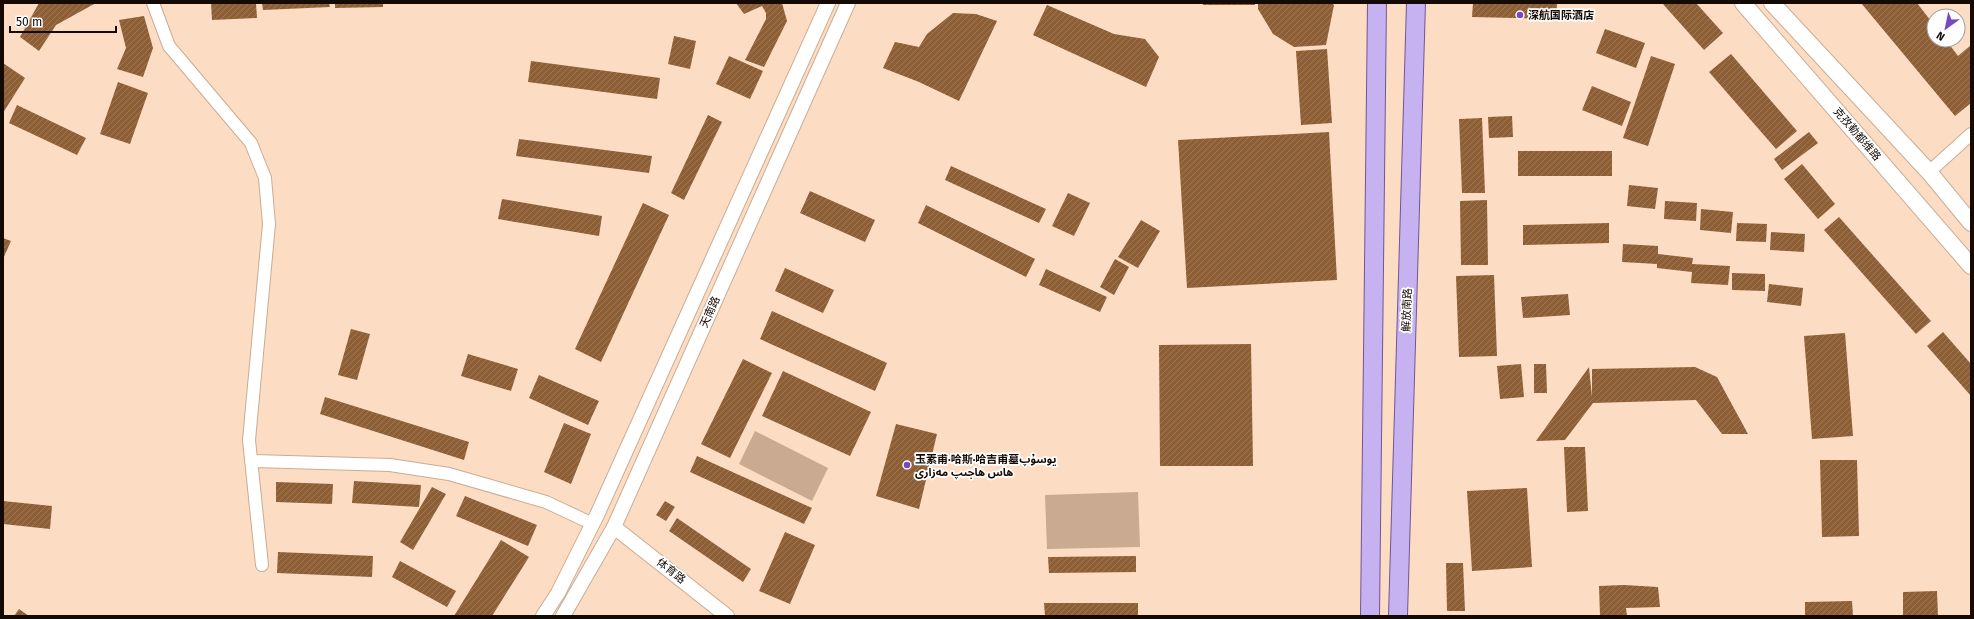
<svg xmlns="http://www.w3.org/2000/svg" width="1974" height="619" viewBox="0 0 1974 619" font-family="'Fira Sans','Noto Sans Arabic','Noto Sans SC',sans-serif">
<defs>
<pattern id="building-hatch" width="6" height="6" patternUnits="userSpaceOnUse"><rect width="6" height="6" fill="#8e5e35"/><path d="M-1 1l2-2M0 6l6-6M5 7l2-2" fill="none" stroke="#9b785b"/></pattern>
</defs>
<rect width="100%" height="100%" fill="#fcddc3"/>
<!-- pitch -->
<g fill="#caaa90">
<path d="M755 431 828 468 812 501 739 464Z"/>
<path d="M1138 492 1140 547 1047 549 1045 495Z"/>
</g>
<!-- building -->
<g fill="url(#building-hatch)">
<path d="M39 3H96L56 25 39 51 20 37Z"/>
<path d="M211 3H256L257 18 212 20Z"/>
<path d="M262 3H329L330 7 263 10Z"/>
<path d="M335 3H383V7L335 8Z"/>
<path d="M736 3H782L787 21 764 67 745 60 766 19V13L762 6 744 14Z"/>
<rect x="1203" y="3" width="52" height="2"/>
<path d="M1258 3H1332L1334 5 1326 45 1294 47 1273 34 1258 9Z"/>
<path d="M1473 3H1557L1556 19 1472 17Z"/>
<path d="M1662 3H1696L1723 33 1704 50Z"/>
<path d="M1861 3H1917L1934 25V40H1946L1958 56 1971 45V103L1955 116Z"/>
<path d="M1047 5 1114 34 1145 39 1159 57 1146 87 1033 35Z"/>
<path d="M953 13 976 14 997 21 959 101 919 82 883 68 895 42 919 47 927 34Z"/>
<path d="M144 16 153 48 143 77 117 69 126 48 119 20Z"/>
<path d="M1605 29 1645 43 1636 68 1596 53Z"/>
<path d="M674 36 696 41 690 69 668 64Z"/>
<path d="M1327 49 1332 123 1301 125 1296 51Z"/>
<path d="M1731 54 1797 131 1776 149 1709 72Z"/>
<path d="M729 56 763 71 750 99 716 84Z"/>
<path d="M1651 56 1675 64 1648 146 1623 138Z"/>
<path d="M531 61 660 78 657 99 528 82Z"/>
<path d="M3 63 25 78 3 113Z"/>
<path d="M118 82 148 93 130 144 100 134Z"/>
<path d="M1592 86 1631 102 1622 126 1582 110Z"/>
<path d="M17 105 86 138 77 155 9 123Z"/>
<path d="M708 115 722 122 684 200 671 193Z"/>
<path d="M1512 116 1513 137 1489 138 1488 117Z"/>
<path d="M1482 118 1485 193H1462L1459 119Z"/>
<path d="M1329 132 1337 280 1187 288 1178 140Z"/>
<path d="M1809 132 1818 143 1782 170 1774 159Z"/>
<path d="M519 139 652 156 649 173 516 156Z"/>
<rect x="1518" y="151" width="94" height="25"/>
<path d="M1802 164 1835 204 1818 219 1784 179Z"/>
<path d="M951 166 1046 209 1039 223 945 180Z"/>
<path d="M1629 185 1658 188 1655 209 1627 206Z"/>
<path d="M810 191 875 220 865 242 800 213Z"/>
<path d="M1068 193 1090 203 1074 236 1052 226Z"/>
<path d="M502 199 602 216 599 236 498 219Z"/>
<path d="M1487 200 1488 265H1461L1460 201Z"/>
<path d="M1665 201 1697 203 1696 221 1664 219Z"/>
<path d="M643 203 669 215 601 362 575 349Z"/>
<path d="M926 205 1035 259 1026 277 918 223Z"/>
<path d="M1701 209 1733 212 1731 233 1700 230Z"/>
<path d="M1839 217 1931 321 1916 334 1824 230Z"/>
<path d="M1141 220 1160 231 1138 268 1118 257Z"/>
<path d="M1609 223V243L1523 245V225Z"/>
<path d="M1737 223 1767 224 1766 242 1736 241Z"/>
<path d="M1771 232 1805 234 1804 252 1770 250Z"/>
<path d="M3 238 11 241 3 259Z"/>
<path d="M1623 244 1658 246V254L1693 258 1692 264 1730 266 1728 285 1691 283 1692 272 1657 268V264L1622 262Z"/>
<path d="M1115 259 1129 267 1114 295 1100 287Z"/>
<path d="M785 268 834 290 823 313 775 291Z"/>
<path d="M1046 269 1107 297 1100 312 1039 285Z"/>
<path d="M1732 273 1765 274V291L1732 290Z"/>
<path d="M1494 275 1497 356 1459 357 1456 276Z"/>
<path d="M1769 284 1803 288 1801 306 1767 302Z"/>
<path d="M1568 294 1570 315 1523 318 1521 297Z"/>
<path d="M772 311 887 363 875 391 760 339Z"/>
<path d="M351 329 370 334 357 380 338 375Z"/>
<path d="M1943 332 1971 364V396L1927 346Z"/>
<path d="M1845 333 1853 436 1812 439 1804 336Z"/>
<path d="M1251 344 1253 466H1160L1159 345Z"/>
<path d="M468 354 518 369 511 391 461 376Z"/>
<path d="M743 359 772 373 730 458 701 444Z"/>
<path d="M1521 364 1524 397 1500 399 1497 366Z"/>
<path d="M1534 364H1546L1547 393H1534Z"/>
<path d="M1589 367 1592 397V369L1695 367 1717 377 1748 434H1722L1696 400 1593 403 1565 440 1536 441Z"/>
<path d="M783 371 871 412 850 456 762 416Z"/>
<path d="M539 375 599 401 588 425 529 398Z"/>
<path d="M325 397 469 442 464 460 320 414Z"/>
<path d="M564 423 591 434 571 484 544 472Z"/>
<path d="M896 424 937 434 919 509 876 496Z"/>
<path d="M1564 447H1585L1588 511 1567 512Z"/>
<path d="M697 456 812 508 804 524 690 472Z"/>
<path d="M1820 460H1857L1859 536 1822 537Z"/>
<path d="M354 481 421 485 419 507 352 503Z"/>
<path d="M276 482 333 484 332 504 276 502Z"/>
<path d="M432 487 446 494 413 550 400 542Z"/>
<path d="M1527 488 1532 567 1472 571 1467 491Z"/>
<path d="M465 496 537 525 528 546 456 516Z"/>
<path d="M3 501 52 506 50 529 3 524Z"/>
<path d="M665 501 675 507 666 521 656 515Z"/>
<path d="M677 518 751 569 743 582 669 531Z"/>
<path d="M785 532 815 545 790 604 759 591Z"/>
<path d="M501 540 529 557 492 616H454Z"/>
<path d="M278 552 373 556 372 577 277 573Z"/>
<path d="M1136 556V572L1049 573 1048 557Z"/>
<path d="M400 561 456 591 447 607 392 577Z"/>
<path d="M1446 563H1463L1465 611H1447Z"/>
<path d="M1624 585 1658 587 1660 607 1626 608 1627 616H1600L1599 586Z"/>
<path d="M1937 591 1938 616H1903V592Z"/>
<path d="M1852 601 1853 616H1805V602Z"/>
<path d="M1044 603H1138V616H1045Z"/>
<path d="M19 609 29 616H14Z"/>
</g>
<g fill="none" stroke-linecap="round" stroke-linejoin="round">
<defs>
<g id="minor">
<path d="M153 3 169 46 251 143 265 178 269 224 249 440 262 565"/>
<path d="M1929 172 1971 134"/>
<path d="M251 461 390 465 449 474 546 502 593 524"/>
</g>
<g id="tertiary">
<path d="M614 527 727 616"/>
<path d="M543 616 558 593 597 515 828 3"/>
<path d="M563 616 614 527 848 3"/>
</g>
<g id="secondary">
<path d="M1743 3 1971 266"/>
<path d="M1772 3 1929 172 1971 223"/>
</g>
<g id="primary">
<path d="M1370 616 1377 3"/>
<path d="M1398 616 1416 3"/>
</g>
</defs>
<!-- minor casing -->
<use href="#minor" stroke="#caac93" stroke-width="14"/>
<!-- tertiary casing -->
<use href="#tertiary" stroke="#caac93" stroke-width="16"/>
<!-- secondary casing -->
<use href="#secondary" stroke="#caac93" stroke-width="18"/>
<!-- primary casing -->
<use href="#primary" stroke="#705597" stroke-width="20"/>
<!-- minor -->
<use href="#minor" stroke="#fff" stroke-width="12"/>
<!-- tertiary -->
<use href="#tertiary" stroke="#fff" stroke-width="14"/>
<!-- secondary -->
<use href="#secondary" stroke="#fff" stroke-width="16"/>
<!-- primary -->
<use href="#primary" stroke="#c7b2f1" stroke-width="18"/>
</g>
<!-- markers -->
<g fill="#7749c1" stroke="#fff" stroke-width="1.5">
<circle cx="1520" cy="15" r="4"/>
<circle cx="907" cy="465" r="4"/>
</g>
<g text-anchor="middle" dominant-baseline="central" stroke-width="3.5" stroke-linejoin="round" paint-order="stroke">
<!-- poi labels -->
<g font-size="11" font-weight="bold" fill="#140a03" stroke="#fff" text-anchor="start">
<text x="1528" y="15">深航国际酒店</text>
<text x="915" y="459">玉素甫·哈斯·哈吉甫墓يوسۇپ<tspan x="915" dy="13">ھاس ھاجىپ مەزارى</tspan></text>
</g>
<!-- street labels -->
<g font-size="11" fill="#140a03" stroke="#fff">
<text transform="translate(1857 134) rotate(49)">克孜勒都维路</text>
<text transform="translate(1407 310) rotate(-88)">解放南路</text>
<text transform="translate(710 312) rotate(-66)">天南路</text>
<text transform="translate(671 571) rotate(38)">体育路</text>
</g>
</g>
<!-- border -->
<rect width="1974" height="619" fill="none" stroke="#140a03" stroke-width="8"/>
<!-- north arrow -->
<g transform="translate(1946 28) rotate(213)"><circle r="19" fill="#ffffff" stroke="#a19d9a"/>
<path d="M0-3L7 15L0 10L-7 15Z" fill="#7749c1"/>
<text y="-6" font-size="11" font-weight="bold" text-anchor="middle" fill="#140a03">N</text>
</g>
<!-- scale -->
<path d="M10 26v6h106v-6" fill="none" stroke="#140a03" stroke-width="2"/>
<text x="16" y="26" font-size="12" fill="#140a03" stroke="#ffffff" stroke-width="3" paint-order="stroke">50 m</text>
</svg>
